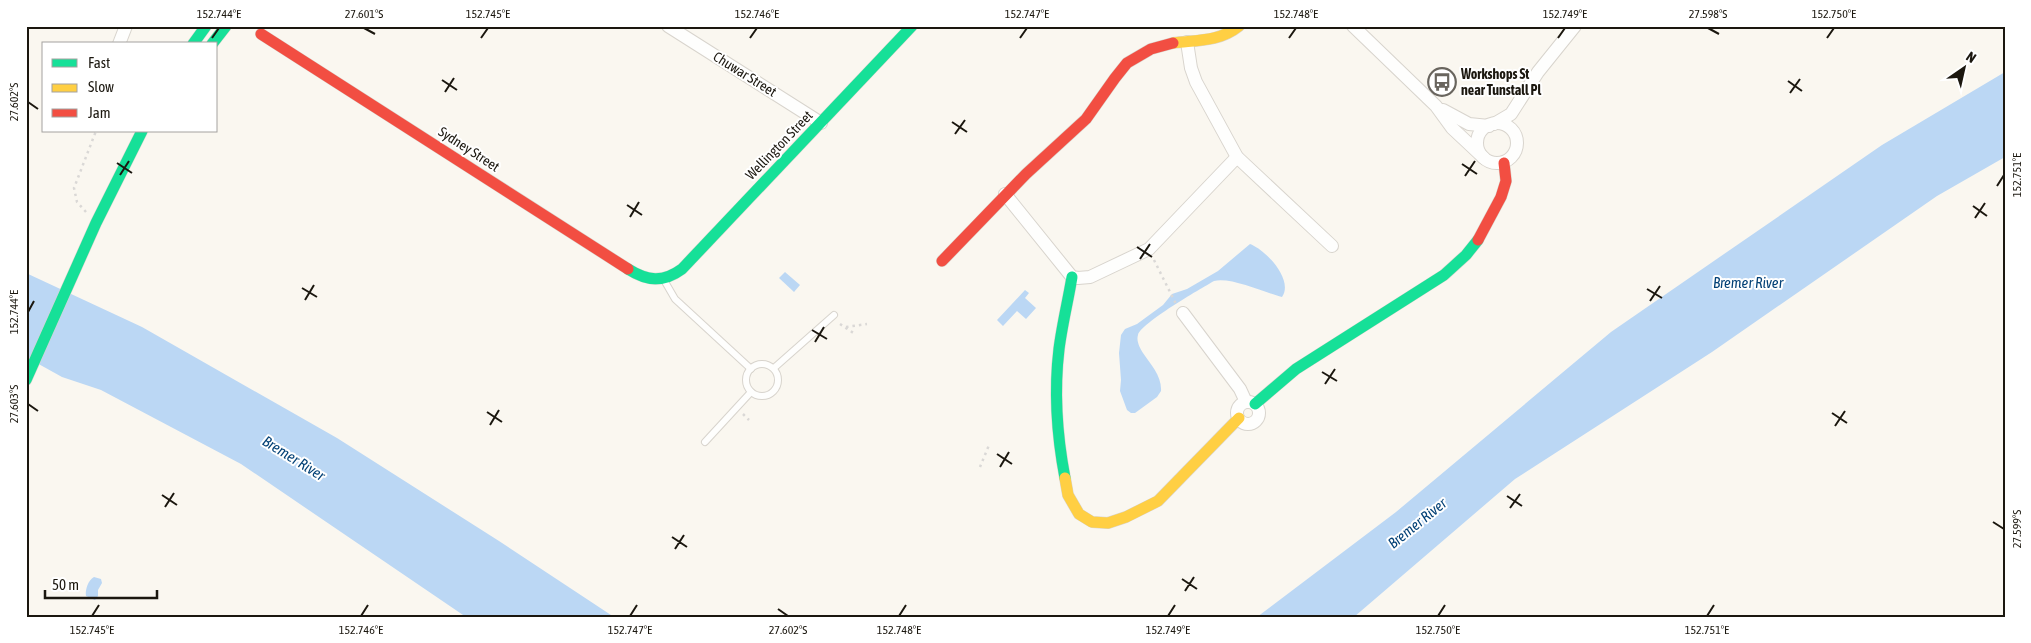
<svg xmlns="http://www.w3.org/2000/svg" width="2031" height="643" viewBox="0 0 2031 643" font-family="'Asap Condensed',sans-serif">
<rect width="100%" height="100%" fill="#faf7f0"/>
<!-- water -->
<g fill="#bbd7f4">
<path d="M2005 72V157L1937 196 1712 352 1515 479 1354 617H1257L1396 512 1611 332 1882 145Z"/>
<path d="M1250 244C1266 250 1294 280 1282 297 1263 292 1231 277 1214 281 1200 289 1141 323 1138 335 1136 341 1140 348 1143 353 1151 365 1162 376 1161 391L1157 397 1135 413H1131L1127 410 1120 391 1121 380 1119 353 1121 335 1125 329 1137 324 1163 305 1172 294 1187 289 1218 271Z"/>
<path d="M785 272 800 285 794 292 779 278Z"/>
<path d="M26 273 142 327 337 438 499 541 614 617H466L241 464 101 390 62 377 26 357Z"/>
<path d="M1025 290 1029 293 1025 298 1036 308 1026 319 1017 311 1003 326 997 320Z"/>
<path d="M94 577 101 579 102 583 98 590V596L95 600 86 596C85 590 88 580 94 577Z"/>
</g>
<g fill="none" stroke-linecap="round" stroke-linejoin="round">
<defs>
<g id="lane">
<path d="M664 280 675 299 751 369"/>
<circle cx="762" cy="380" r="16"/>
<path d="M774 368 834 315"/>
<path d="M705 442 751 392"/>
</g>
<g id="street">
<path d="M668 26 821 123"/>
<path d="M1353 26 1436 106 1452 128 1484 158"/>
<path d="M1187 42 1191 68 1196 82 1237 157 1332 246"/>
<path d="M119 44 126 26"/>
<path d="M1443 110 1469 124 1489 126"/>
<circle cx="1497" cy="143" r="20"/>
<path d="M1494 124 1511 114 1538 72 1575 26"/>
<path d="M1005 194 1072 277 1078 278 1090 277 1149 249 1237 157"/>
<path d="M1183 313 1240 389 1246 402"/>
<circle cx="1248" cy="413" r="11"/>
</g>
<g id="fast">
<path d="M193 44 206 26"/>
<path d="M212 44 226 26"/>
<path d="M628 269C647 281 663 283 682 269L912 26"/>
<path d="M26 380 96 223 142 131"/>
<path d="M1255 404 1296 369 1444 275 1466 255 1478 240"/>
<path d="M1065 478C1057 436 1054 391 1059 349 1062 325 1068 301 1072 277"/>
</g>
<g id="slow">
<path d="M1173 43C1197 40 1219 42 1239 26"/>
<path d="M1065 478 1068 495 1079 514 1092 522 1108 523 1126 517 1158 501 1239 418"/>
</g>
<g id="jam">
<path d="M261 34 628 269"/>
<path d="M1478 240 1501 197 1506 181 1504 163"/>
<path d="M942 261 1026 174 1086 119 1115 78 1127 63 1151 49 1173 43"/>
</g>
</defs>
<!-- lane casing -->
<use href="#lane" stroke="#d8d4cd" stroke-width="8"/>
<!-- street casing -->
<use href="#street" stroke="#d8d4cd" stroke-width="14"/>
<!-- fast casing -->
<use href="#fast" stroke="#d8d4cd" stroke-width="12"/>
<!-- slow casing -->
<use href="#slow" stroke="#d8d4cd" stroke-width="12"/>
<!-- jam casing -->
<use href="#jam" stroke="#d8d4cd" stroke-width="12"/>
<!-- path -->
<g stroke="#dad8d6" stroke-width="2.5" stroke-dasharray="2.5 4" stroke-linecap="butt">
<path d="M86 212 77 202 74 188 96 131"/>
<path d="M1154 260 1176 304"/>
<path d="M840 324 855 334"/>
<path d="M846 327 867 324"/>
<path d="M743 414 749 420"/>
<path d="M980 467 989 445"/>
</g>
<!-- lane -->
<use href="#lane" stroke="#fefefd" stroke-width="6"/>
<!-- street -->
<use href="#street" stroke="#fefefd" stroke-width="12"/>
<!-- fast -->
<use href="#fast" stroke="#16e098" stroke-width="11"/>
<!-- slow -->
<use href="#slow" stroke="#ffcf43" stroke-width="11"/>
<!-- jam -->
<use href="#jam" stroke="#f24e42" stroke-width="11"/>
</g>
<!-- ticks -->
<path fill="none" stroke="#1b170f" stroke-width="2" d="M364 28 375 34M1708 28 1719 34M212 38 219 28M481 38 488 28M750 38 757 28M1020 38 1027 28M1289 38 1296 28M1558 38 1565 28M1827 38 1834 28M442 80 457 90M1788 81 1802 91M445 92 454 78M1790 93 1800 79M28 102 38 109M952 122 967 132M955 134 965 120M117 163 132 173M1462 164 1477 174M120 175 129 161M1465 176 1475 161M1997 186 2004 175M627 205 642 215M1973 206 1987 216M630 217 639 202M1975 218 1985 203M1137 247 1152 257M1140 259 1150 244M302 288 317 297M1647 289 1662 298M305 300 314 285M1650 301 1660 286M28 312 34 301M812 330 827 339M815 342 824 327M1322 372 1337 381M1325 384 1335 369M28 404 38 411M487 412 502 422M1832 413 1847 423M490 425 499 410M1835 426 1845 411M997 454 1012 464M1000 467 1009 452M162 495 177 505M1507 496 1522 506M165 507 174 493M1510 508 1520 494M1993 522 2004 529M672 537 687 547M675 549 684 535M1182 579 1197 589M1185 591 1194 577M778 609 788 616M92 616 99 605M361 616 368 605M630 616 637 605M899 616 906 605M1168 616 1175 605M1438 616 1445 605M1707 616 1714 605"/>
<!-- icons -->
<defs>
<symbol id="bus-ring" viewBox="-11 -11 22 22"><circle r="9.5" fill="#fff" stroke="#69655e" stroke-width="1.5"/><path d="M-5-6H5V4H4V6H2V4H-2V6H-4V4H-5ZM-3.5-4V0h7V-4ZM-3.5 1.2v1.5H-2V1.2ZM2 1.2v1.5H3.5V1.2Z" fill="#69655e"/></symbol>
</defs>
<g fill-rule="evenodd">
<use href="#bus-ring" x="1426" y="66" width="32" height="32"/>
</g>
<g text-anchor="middle" dominant-baseline="central" stroke-width="4" stroke-linejoin="round" paint-order="stroke">
<!-- street labels -->
<g font-size="14" fill="#1b170f" stroke="#fff">
<text transform="translate(745 74) rotate(32)">Chuwar Street</text>
<text transform="translate(779 145) rotate(-46)">Wellington Street</text>
<text transform="translate(469 149) rotate(33)">Sydney Street</text>
</g>
<!-- poi labels -->
<g font-size="14" font-weight="bold" fill="#1b170f" stroke="#fff" text-anchor="start">
<text x="1461" y="74">Workshops St<tspan x="1461" dy="16">near Tunstall Pl</tspan></text>
</g>
<!-- water labels -->
<g font-size="15" font-style="italic" fill="#034176" stroke="#fff">
<text x="1748" y="282">Bremer River</text>
<text transform="translate(294 458) rotate(32)">Bremer River</text>
<text transform="translate(1417 523) rotate(-39)">Bremer River</text>
</g>
</g>
<!-- border -->
<rect width="2031" height="643" fill="none" stroke="#ffffff" stroke-width="55"/>
<!-- legend -->
<rect x="42" y="42" width="175" height="90" fill="#ffffff" stroke="#a4a29f"/>
<rect x="52" y="59" width="25" height="8" fill="#16e098" stroke="#a4a29f"/>
<text x="88" y="68" font-size="15" fill="#1b170f">Fast</text>
<rect x="52" y="84" width="25" height="8" fill="#ffcf43" stroke="#a4a29f"/>
<text x="88" y="92" font-size="15" fill="#1b170f">Slow</text>
<rect x="52" y="109" width="25" height="8" fill="#f24e42" stroke="#a4a29f"/>
<text x="88" y="118" font-size="15" fill="#1b170f">Jam</text>
<!-- north arrow -->
<g transform="translate(1964 68) rotate(34)" stroke="#ffffff" stroke-width="4" paint-order="stroke">
<path d="M0-4L9 19L0 12L-9 19Z" fill="#1b170f"/>
<text y="-8" font-size="14" font-weight="bold" text-anchor="middle" fill="#1b170f">N</text>
</g>
<!-- scale -->
<path d="M45 590v8h112v-8" fill="none" stroke="#1b170f" stroke-width="2.5"/>
<text x="52" y="590" font-size="15" fill="#1b170f" stroke="#ffffff" stroke-width="4" paint-order="stroke">50 m</text>
<rect x="28" y="28" width="1976" height="588" fill="none" stroke="#1b170f" stroke-width="2"/>
<g font-size="12" text-anchor="middle" fill="#1b170f">
<text x="219" y="18">152.744°E</text>
<text x="364" y="18">27.601°S</text>
<text x="488" y="18">152.745°E</text>
<text x="757" y="18">152.746°E</text>
<text x="1027" y="18">152.747°E</text>
<text x="1296" y="18">152.748°E</text>
<text x="1565" y="18">152.749°E</text>
<text x="1708" y="18">27.598°S</text>
<text x="1834" y="18">152.750°E</text>
<text transform="translate(14 102) rotate(-90)" y="4">27.602°S</text>
<text transform="translate(2017 175) rotate(-90)" y="4">152.751°E</text>
<text transform="translate(14 312) rotate(-90)" y="4">152.744°E</text>
<text transform="translate(14 404) rotate(-90)" y="4">27.603°S</text>
<text transform="translate(2017 529) rotate(-90)" y="4">27.599°S</text>
<text x="92" y="634">152.745°E</text>
<text x="361" y="634">152.746°E</text>
<text x="630" y="634">152.747°E</text>
<text x="788" y="634">27.602°S</text>
<text x="899" y="634">152.748°E</text>
<text x="1168" y="634">152.749°E</text>
<text x="1438" y="634">152.750°E</text>
<text x="1707" y="634">152.751°E</text>
</g>
</svg>
